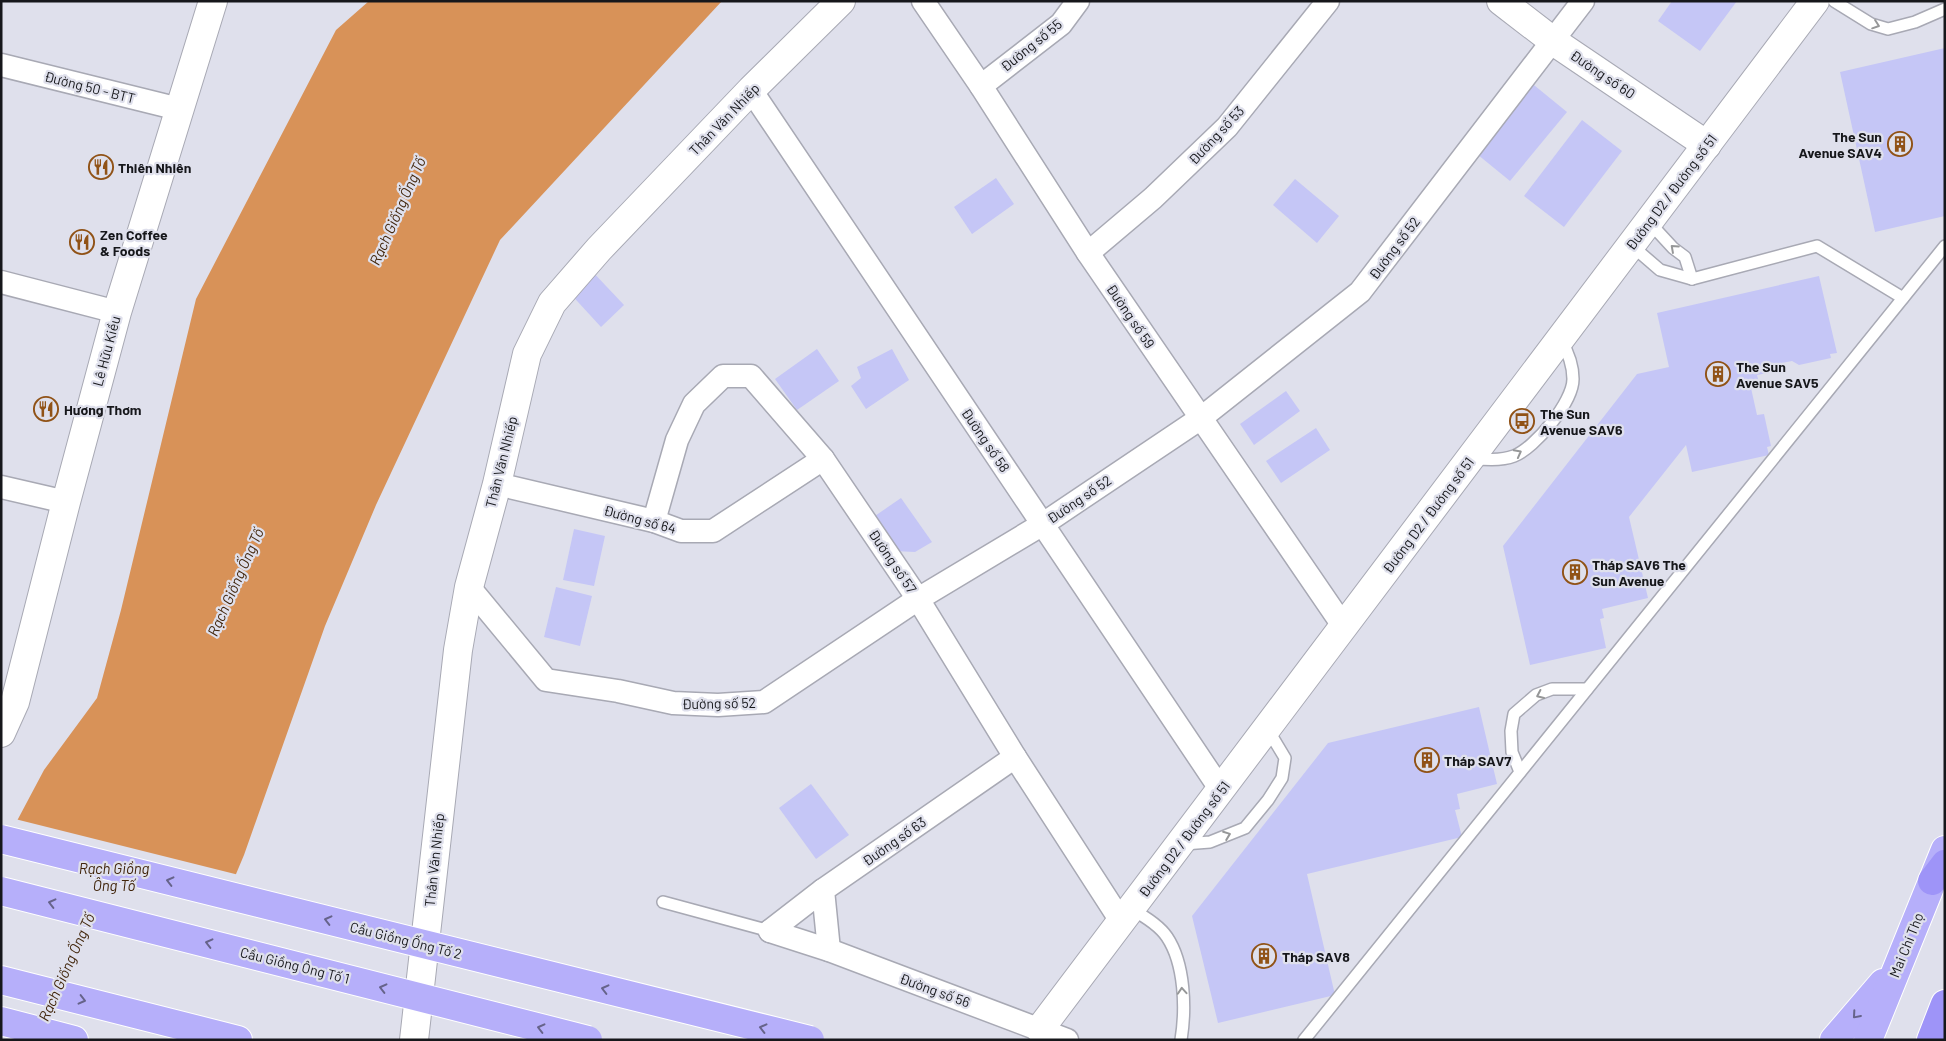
<svg xmlns="http://www.w3.org/2000/svg" width="1946" height="1041" viewBox="0 0 1946 1041" font-family="Barlow,sans-serif">
<rect width="100%" height="100%" fill="#dfe0ec"/>
<!-- water -->
<path fill="#d89258" d="M369 1H722L500 240 376 505 325 626 244 855 197 967 1 1040V851L44 770 97 698 121 610 196 299 336 30Z"/>
<!-- pier -->
<path fill="#dfe0ec" d="M15 819 239 875 199 968 160 1040H1V845Z"/>
<!-- building -->
<g fill="#c5c6f6">
<path d="M1672 1H1737L1700 51 1658 21Z"/>
<path d="M1945 48V216L1875 232 1840 72Z"/>
<path d="M1529 81 1567 112 1510 181 1472 150Z"/>
<path d="M1582 120 1622 151 1564 227 1524 196Z"/>
<path d="M996 178 1014 204 972 234 954 207Z"/>
<path d="M1295 179 1339 216 1317 243 1273 205Z"/>
<path d="M589 268 624 305 601 327 567 290Z"/>
<path d="M1819 276 1837 353 1830 354 1831 358 1799 365 1792 361 1771 365 1773 372 1757 375 1760 387 1751 388 1757 415 1764 414 1771 446 1767 447 1769 455 1692 472 1686 445 1629 517 1648 598 1602 609 1604 618 1600 619 1606 648 1530 665 1503 546 1637 374 1669 367 1657 313Z"/>
<path d="M817 349 839 381 797 410 775 379Z"/>
<path d="M892 349 909 380 866 409 851 386 861 378 857 367Z"/>
<path d="M1286 391 1300 411 1254 445 1240 424Z"/>
<path d="M1316 428 1330 450 1281 483 1266 461Z"/>
<path d="M901 498 932 542 915 552 894 551 872 518Z"/>
<path d="M574 529 605 536 594 586 563 580Z"/>
<path d="M556 587 592 596 580 646 544 637Z"/>
<path d="M1479 707 1497 784 1457 794 1460 809 1455 810 1462 837 1307 874 1335 995 1218 1023 1192 916 1328 743Z"/>
<path d="M811 784 849 835 816 859 779 808Z"/>
</g>
<g fill="none" stroke-linecap="round" stroke-linejoin="round">
<defs>
<g id="service">
<path d="M1834 1 1871 24 1888 29 1915 22 1945 9"/>
<path d="M1649 222 1673 248 1685 257 1692 279"/>
<path d="M1631 245 1660 270 1692 279 1817 246 1903 298"/>
<path d="M1473 458C1487 460 1501 461 1514 456 1535 448 1573 402 1573 379 1573 365 1568 352 1561 340"/>
<path d="M1520 772 1512 752 1511 731 1514 714 1536 695 1552 689H1587"/>
<path d="M1184 844 1210 842 1245 828 1268 800 1282 778 1285 758 1267 728"/>
<path d="M663 902 770 931"/>
<path d="M1131 909C1144 916 1159 925 1167 937 1185 964 1186 1009 1181 1040"/>
<path d="M1304 1040 1945 246"/>
</g>
<g id="minor">
<path d="M923 1 981 86 1088 253 1344 627"/>
<path d="M1 65 179 109"/>
<path d="M981 86 1061 24 1078 1"/>
<path d="M751 90 1221 790"/>
<path d="M1088 253 1153 198 1227 127 1328 1"/>
<path d="M1 282 117 312"/>
<path d="M497 484 654 521 681 531H713L823 459"/>
<path d="M1 487 66 502"/>
<path d="M654 521 677 440 694 404 723 376H751L823 459 918 599 1015 757 1121 921"/>
<path d="M469 587 546 680 618 691 673 703 718 705 764 702 918 599 1043 524 1201 418 1360 292 1583 1"/>
<path d="M770 931 829 950 1067 1040"/>
<path d="M770 931 823 890"/>
<path d="M829 950 823 890 1015 757"/>
</g>
<g id="tertiary">
<path d="M1501 1 1553 41 1707 145"/>
<path d="M1 733 15 702 66 502 117 312 213 1"/>
<path d="M1040 1029 1815 1"/>
<path d="M414 1040 458 650 469 587 497 484 527 354 552 303 599 249 751 90 841 1"/>
</g>
<g id="primary">
<path d="M1 980 238 1040"/>
<path d="M1 1021 74 1040"/>
<path d="M1834 1040 1883 983"/>
<path d="M1868 1040 1945 850"/>
</g>
<g id="trunk">
<path d="M1932 881 1945 864"/>
<path d="M1931 1040 1945 1004"/>
</g>
</defs>
<!-- service casing -->
<use href="#service" stroke="#a8a9b4" stroke-width="14"/>
<!-- minor casing -->
<use href="#minor" stroke="#a8a9b4" stroke-width="25"/>
<!-- tertiary casing -->
<use href="#tertiary" stroke="#a8a9b4" stroke-width="30"/>
<!-- primary casing -->
<use href="#primary" stroke="#fff" stroke-width="30"/>
<!-- trunk casing -->
<use href="#trunk" stroke="#fff" stroke-width="30"/>
<!-- service -->
<use href="#service" stroke="#fff" stroke-width="11"/>
<!-- minor -->
<use href="#minor" stroke="#fff" stroke-width="22"/>
<!-- tertiary -->
<use href="#tertiary" stroke="#fff" stroke-width="28"/>
<!-- primary -->
<use href="#primary" stroke="#b6affa" stroke-width="28"/>
<!-- trunk -->
<use href="#trunk" stroke="#9e94f8" stroke-width="28"/>
<defs>
<g id="primary-bridge">
<path d="M1 839 810 1040"/>
<path d="M1 891 588 1040"/>
</g>
</defs>
<!-- primary-bridge casing -->
<use href="#primary-bridge" stroke="#fff" stroke-width="30" stroke-linecap="butt"/>
<!-- primary-bridge -->
<use href="#primary-bridge" stroke="#b6affa" stroke-width="28"/>
</g>
<!-- one-way arrows -->
<defs><path id="oneway-chevron" d="M-2-3.5L2.5 0L-2 3.5" fill="none" stroke-width="1.6" stroke-linecap="round" stroke-linejoin="round" transform="scale(1.25)"/></defs>
<g stroke="#969798">
<use href="#oneway-chevron" transform="translate(1876 25) rotate(19)"/>
<use href="#oneway-chevron" transform="translate(1674 248) rotate(-138)"/>
<use href="#oneway-chevron" transform="translate(1518 453) rotate(-28)"/>
<use href="#oneway-chevron" transform="translate(1540 695) rotate(155)"/>
<use href="#oneway-chevron" transform="translate(1227 835) rotate(-21)"/>
<use href="#oneway-chevron" transform="translate(1182 991) rotate(-94)"/>
</g>
<g stroke="#66638a">
<use href="#oneway-chevron" transform="translate(170 881) rotate(-166)"/>
<use href="#oneway-chevron" transform="translate(52 903) rotate(-166)"/>
<use href="#oneway-chevron" transform="translate(328 920) rotate(-166)"/>
<use href="#oneway-chevron" transform="translate(209 943) rotate(-166)"/>
<use href="#oneway-chevron" transform="translate(383 988) rotate(-166)"/>
<use href="#oneway-chevron" transform="translate(605 989) rotate(-166)"/>
<use href="#oneway-chevron" transform="translate(82 1000) rotate(14)"/>
<use href="#oneway-chevron" transform="translate(1856 1015) rotate(131)"/>
<use href="#oneway-chevron" transform="translate(541 1028) rotate(-166)"/>
<use href="#oneway-chevron" transform="translate(763 1028) rotate(-166)"/>
</g>
<!-- icons -->
<defs>
<symbol id="building-ring" viewBox="-11 -11 22 22"><circle r="9.5" fill="#dfe0ec" stroke="#905216" stroke-width="1.5"/><path d="M-4-6H4V6H1V3H-1V6H-4ZM-2.5-4.3h1.7v1.8h-1.7ZM.8-4.3h1.7v1.8H.8ZM-2.5-1h1.7V.8h-1.7ZM.8-1h1.7V.8H.8Z" fill="#905216"/></symbol>
<symbol id="restaurant-ring" viewBox="-11 -11 22 22"><circle r="9.5" fill="#dfe0ec" stroke="#905216" stroke-width="1.5"/><path d="M-5-6h1v4h1v-4h1v4h1v-4h1v5L-1.5 .5V6h-2V.5L-5-1ZM5-6V6H3V1.5H1.5Q1.5-4 5-6Z" fill="#905216"/></symbol>
<symbol id="bus-ring" viewBox="-11 -11 22 22"><circle r="9.5" fill="#dfe0ec" stroke="#905216" stroke-width="1.5"/><path d="M-5-6H5V4H4V6H2V4H-2V6H-4V4H-5ZM-3.5-4V0h7V-4ZM-3.5 1.2v1.5H-2V1.2ZM2 1.2v1.5H3.5V1.2Z" fill="#905216"/></symbol>
</defs>
<g fill-rule="evenodd">
<use href="#building-ring" x="1886" y="130" width="28" height="28"/>
<use href="#restaurant-ring" x="87" y="153" width="28" height="28"/>
<use href="#restaurant-ring" x="68" y="228" width="28" height="28"/>
<use href="#building-ring" x="1704" y="360" width="28" height="28"/>
<use href="#restaurant-ring" x="32" y="395" width="28" height="28"/>
<use href="#bus-ring" x="1508" y="407" width="28" height="28"/>
<use href="#building-ring" x="1561" y="558" width="28" height="28"/>
<use href="#building-ring" x="1413" y="746" width="28" height="28"/>
<use href="#building-ring" x="1250" y="942" width="28" height="28"/>
</g>
<g text-anchor="middle" dominant-baseline="central" stroke-width="4.5" stroke-linejoin="round" paint-order="stroke">
<!-- street labels -->
<g font-size="14" fill="#16171b" stroke="#dfe0ec">
<text transform="translate(1031 45) rotate(-39)">Đường số 55</text>
<text transform="translate(1603 74) rotate(34)">Đường số 60</text>
<text transform="translate(90 87) rotate(14)">Đường 50 - BTT</text>
<text transform="translate(724 119) rotate(-46)">Thân Văn Nhiếp</text>
<text transform="translate(1216 135) rotate(-47)">Đường số 53</text>
<text transform="translate(1671 192) rotate(-53)">Đường D2 / Đường số 51</text>
<text transform="translate(1394 248) rotate(-53)">Đường số 52</text>
<text transform="translate(1131 316) rotate(56)">Đường số 59</text>
<text transform="translate(106 351) rotate(-75)">Lê Hữu Kiều</text>
<text transform="translate(986 440) rotate(56)">Đường số 58</text>
<text transform="translate(501 462) rotate(-76)">Thân Văn Nhiếp</text>
<text transform="translate(1079 499) rotate(-34)">Đường số 52</text>
<text transform="translate(1428 515) rotate(-53)">Đường D2 / Đường số 51</text>
<text transform="translate(640 519) rotate(15)">Đường số 64</text>
<text transform="translate(893 561) rotate(56)">Đường số 57</text>
<text transform="translate(719 703) rotate(-1)">Đường số 52</text>
<text transform="translate(1184 839) rotate(-53)">Đường D2 / Đường số 51</text>
<text transform="translate(894 841) rotate(-35)">Đường số 63</text>
<text transform="translate(434 860) rotate(-84)">Thân Văn Nhiếp</text>
<text transform="translate(406 940) rotate(14)">Cầu Giồng Ống Tố 2</text>
<text transform="translate(1906 945) rotate(-68)">Mai Chí Thọ</text>
<text transform="translate(295 965) rotate(14)">Cầu Giồng Ông Tố 1</text>
<text transform="translate(935 990) rotate(20)">Đường số 56</text>
</g>
<!-- poi labels -->
<g font-size="14" font-weight="bold" fill="#16171b" stroke="#dfe0ec" text-anchor="start">
<text x="1882" y="136" text-anchor="end">The Sun<tspan x="1882" dy="16">Avenue SAV4</tspan></text>
<text x="118" y="167">Thiên Nhiên</text>
<text x="100" y="234">Zen Coffee<tspan x="100" dy="16">&amp; Foods</tspan></text>
<text x="1736" y="366">The Sun<tspan x="1736" dy="16">Avenue SAV5</tspan></text>
<text x="64" y="409">Hương Thơm</text>
<text x="1540" y="413">The Sun<tspan x="1540" dy="16">Avenue SAV6</tspan></text>
<text x="1592" y="564">Tháp SAV6 The<tspan x="1592" dy="16">Sun Avenue</tspan></text>
<text x="1444" y="760">Tháp SAV7</text>
<text x="1282" y="956">Tháp SAV8</text>
</g>
<!-- water labels -->
<g font-size="15" font-style="italic" fill="#40240a" stroke="#dfe0ec">
<text transform="translate(397 211) rotate(-66)">Rạch Giống Ống Tố</text>
<text transform="translate(235 582) rotate(-66)">Rạch Giống Ống Tố</text>
<text x="114" y="868">Rạch Giồng<tspan x="114" dy="17">Ông Tố</tspan></text>
<text transform="translate(66 967) rotate(-66)">Rạch Giống Ống Tố</text>
</g>
</g>
<!-- border -->
<rect width="1946" height="1041" fill="none" stroke="#16171b" stroke-width="5"/>
</svg>
